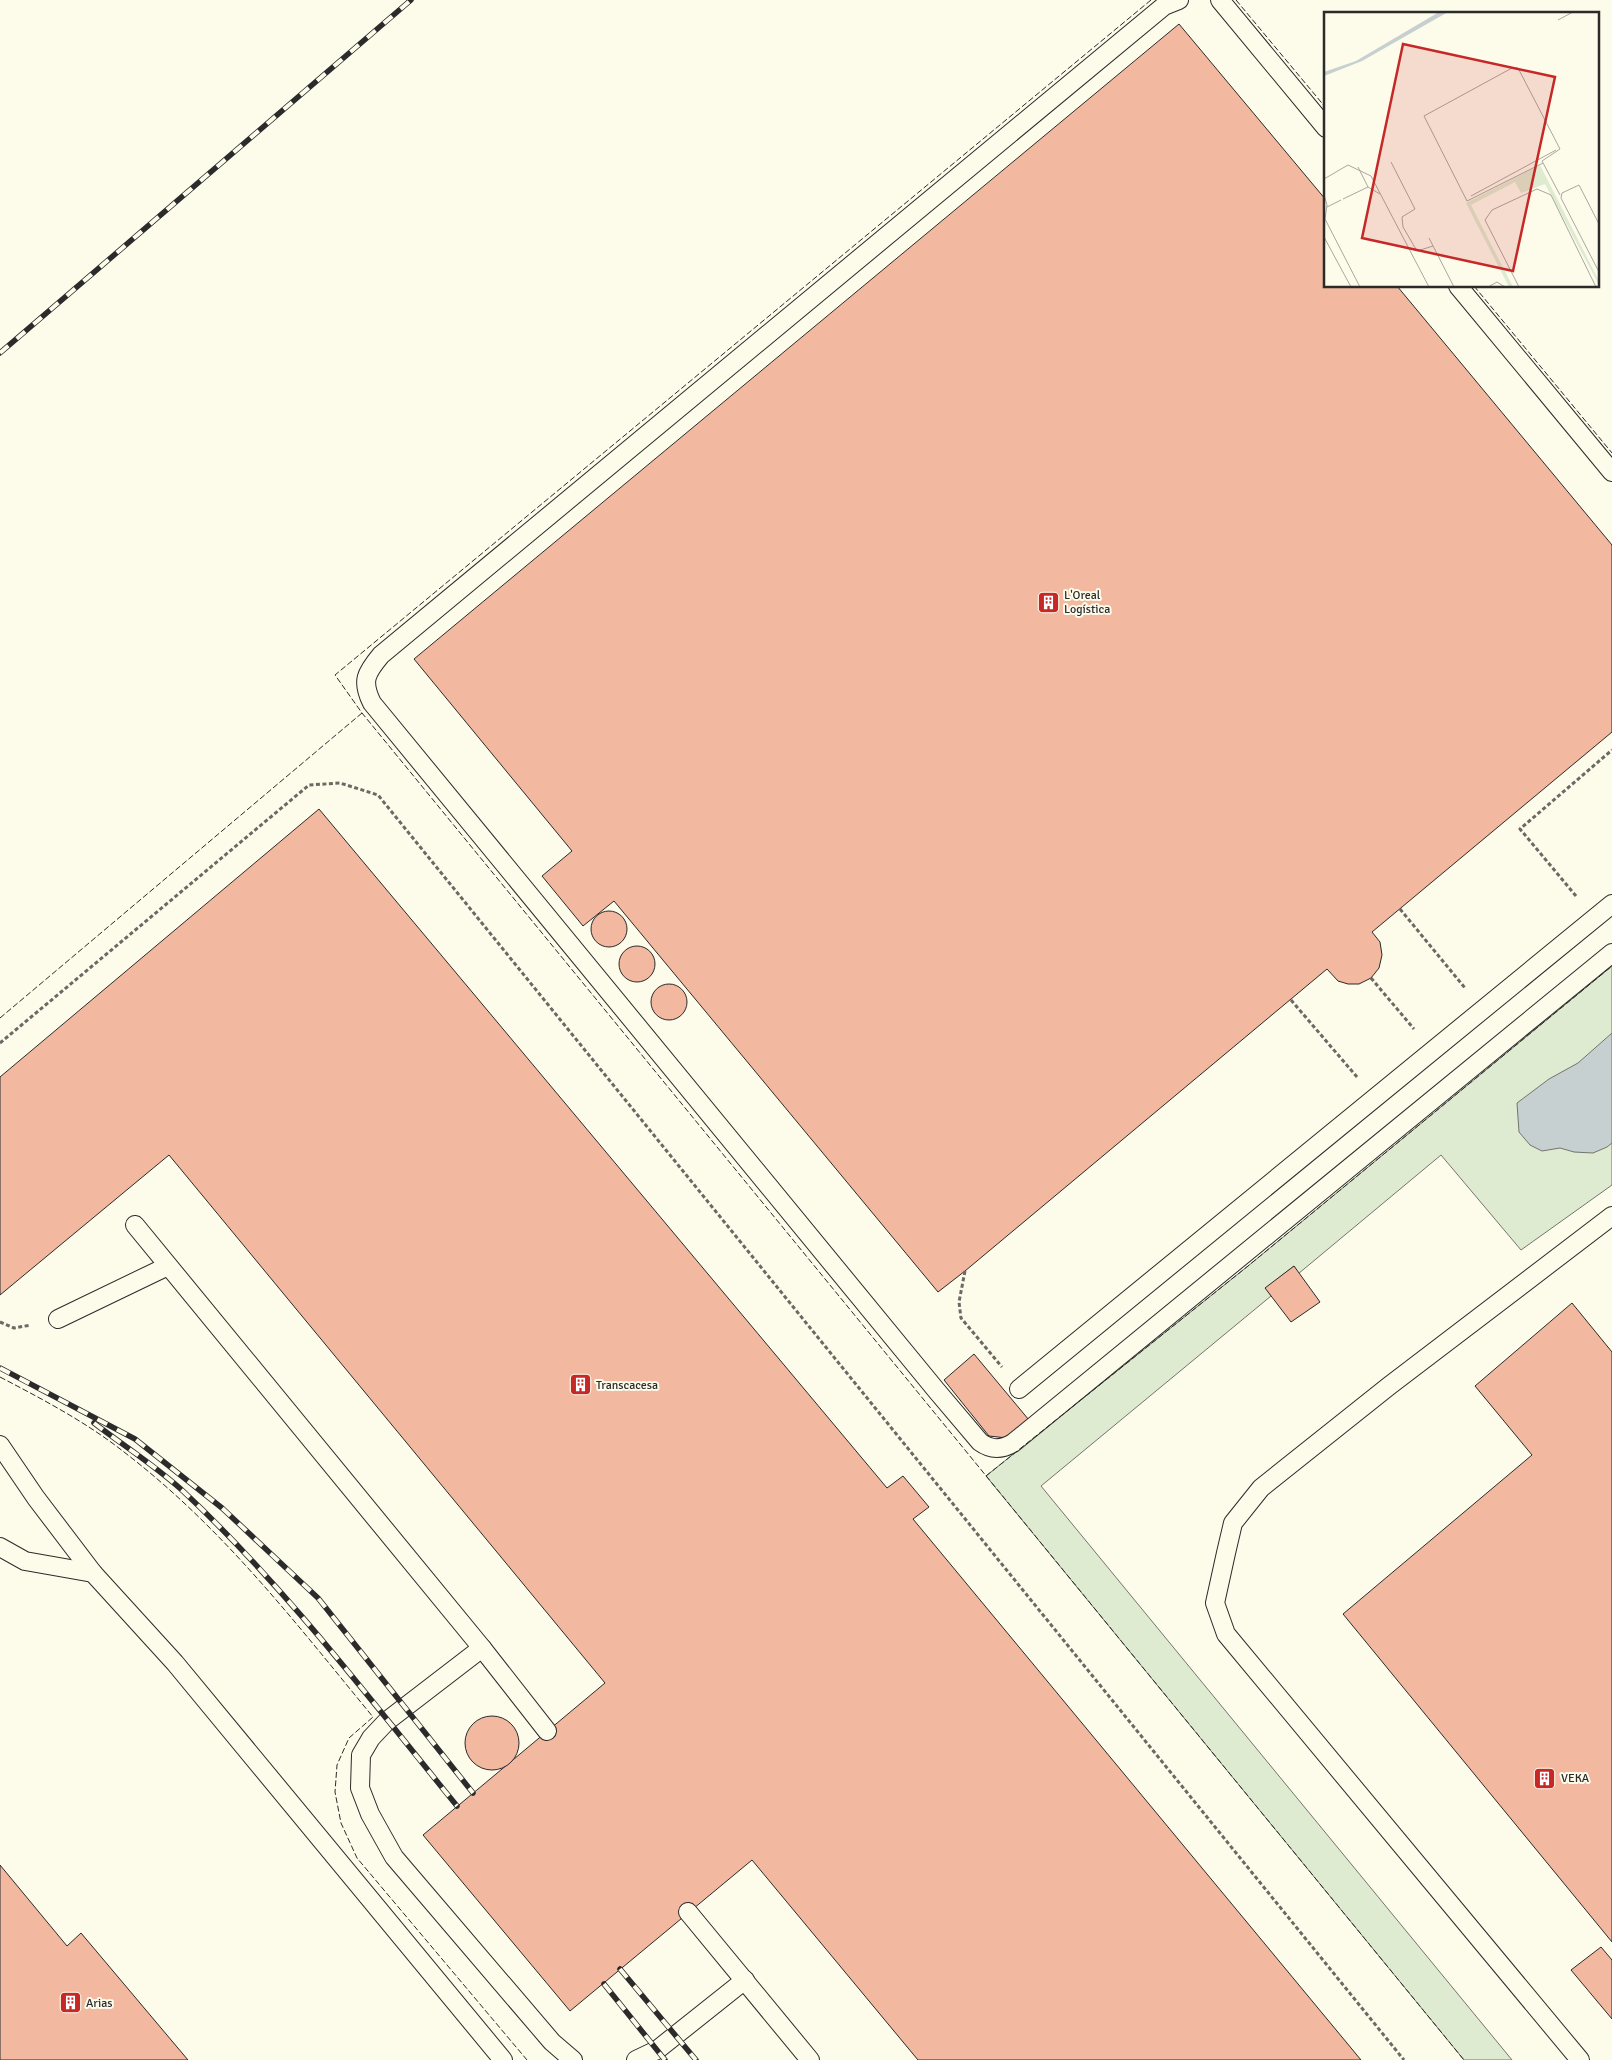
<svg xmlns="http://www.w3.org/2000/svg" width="1612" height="2060" viewBox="0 0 1612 2060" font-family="Signika,sans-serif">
<rect width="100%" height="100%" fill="#fdfbea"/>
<!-- green -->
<path fill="#deebd1" stroke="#74746e" d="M1612 966V1185L1521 1250 1441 1155 1298 1274 1294 1266 1266 1288 1271 1296 1041 1486 1512 2060H1464L986 1476 1248 1266Z"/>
<!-- water -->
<path fill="#c7d0d0" stroke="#74746e" d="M1612 1033V1143L1607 1147 1593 1153 1574 1152 1560 1148 1542 1151 1530 1145 1519 1132 1517 1103 1549 1079 1578 1063Z"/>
<!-- building -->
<g fill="#f2b8a0" stroke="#2b2b2b">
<path d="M1179 24 1326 200V286H1397L1612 545V732L1372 932 1380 942 1382 955 1379 968 1371 978 1359 984H1348L1338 981 1327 969 965 1271 938 1292 614 901 583 926 542 876 572 851 414 659Z"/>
<path d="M319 809 887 1488 903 1476 929 1507 913 1519 1361 2060H918L752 1860 570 2011 423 1835 605 1683 169 1155 0 1295V1077Z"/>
<circle cx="609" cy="929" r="18"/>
<circle cx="637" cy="964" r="18"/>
<circle cx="669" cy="1002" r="18"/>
<path d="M1294 1266 1320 1302 1291 1322 1265 1288Z"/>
<path d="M1572 1303 1612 1352V1942L1343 1614 1532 1455 1475 1386Z"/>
<path d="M974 1354 1029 1420 1007 1438 989 1436 944 1380Z"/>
<circle cx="492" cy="1743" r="27"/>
<path d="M0 1865 67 1946 81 1933 188 2060H0Z"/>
<path d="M1601 1947 1612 1960V2019L1571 1970Z"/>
</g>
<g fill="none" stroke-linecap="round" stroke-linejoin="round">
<defs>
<g id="lane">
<path d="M1179 0 1164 6 381 655C366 673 361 681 372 703L936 1390 980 1442C991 1450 1001 1450 1013 1443L1612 953"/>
<path d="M1220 0 1326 128"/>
<path d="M1458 286 1612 472"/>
<path d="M135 1225 482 1648 387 1721 371 1738 361 1755 360 1788 370 1814 394 1857 552 2042 573 2060"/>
<path d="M58 1319 168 1266"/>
<path d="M1019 1389 1612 904"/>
<path d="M0 1445 36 1498 93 1573 175 1663 503 2060"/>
<path d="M0 1547 25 1561 93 1573"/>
<path d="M482 1648 547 1731"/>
<path d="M688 1912 810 2060"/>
<path d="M636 2060 657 2050 745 1980"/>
<path d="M1580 2060 1226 1634 1215 1603 1226 1553 1233 1523 1261 1488 1389 1386 1612 1216"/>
</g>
</defs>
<!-- lane casing -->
<use href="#lane" stroke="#2b2b2b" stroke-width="20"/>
<!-- path -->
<g stroke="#6a6964" stroke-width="3" stroke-dasharray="4 2.5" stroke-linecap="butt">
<path d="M1576 896 1520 829 1612 750"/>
<path d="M1400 909 1465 988"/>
<path d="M1371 978 1414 1029"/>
<path d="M1291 1000 1357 1077"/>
<path d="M0 1043 309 785 340 783 378 795 1404 2060"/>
<path d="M965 1271 959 1302 961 1318 1002 1367"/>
<path d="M0 1322 14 1328 31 1325"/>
</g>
<!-- lane -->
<use href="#lane" stroke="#fdfbea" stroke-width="18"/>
<defs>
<g id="rail">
<path d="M0 353 411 0"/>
<path d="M0 1368 135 1439 222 1508 318 1598 473 1793"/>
<path d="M94 1423C124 1446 157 1467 184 1492 286 1588 369 1698 457 1806"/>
<path d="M620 1969 696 2060"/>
<path d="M604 1984 665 2060"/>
</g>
</defs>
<!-- rail casing -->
<use href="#rail" stroke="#2b2b2b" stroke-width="5.5"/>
<!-- rail -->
<use href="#rail" stroke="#fdfbea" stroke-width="4" stroke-dasharray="11" stroke-linecap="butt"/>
<!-- fence -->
<g stroke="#2b2b2b" stroke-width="1" stroke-dasharray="6 2.5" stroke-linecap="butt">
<path d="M1151 0 335 675 362 713 1464 2060"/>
<path d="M1236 0 1326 108"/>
<path d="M1474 286 1612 453"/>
<path d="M0 1018 362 713"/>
<path d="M0 1377C42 1399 86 1422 124 1452 223 1528 294 1621 373 1717L349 1738 337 1765 335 1792 341 1823 357 1858 527 2060"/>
<path d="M986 1476 1248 1266 1612 966"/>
</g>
</g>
<!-- icons -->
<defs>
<symbol id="building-square" viewBox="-11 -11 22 22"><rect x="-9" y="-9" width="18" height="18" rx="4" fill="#c62828" stroke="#fdfbea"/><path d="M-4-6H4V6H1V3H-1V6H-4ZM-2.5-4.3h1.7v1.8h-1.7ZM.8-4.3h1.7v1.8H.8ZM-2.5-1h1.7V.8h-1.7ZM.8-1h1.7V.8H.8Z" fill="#fff"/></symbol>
</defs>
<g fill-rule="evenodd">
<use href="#building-square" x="1036" y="590" width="25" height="25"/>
<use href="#building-square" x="568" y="1372" width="25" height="25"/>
<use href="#building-square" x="1532" y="1766" width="25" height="25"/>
<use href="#building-square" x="58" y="1990" width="25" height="25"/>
</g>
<g text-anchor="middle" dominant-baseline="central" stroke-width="4" stroke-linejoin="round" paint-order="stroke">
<!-- poi labels -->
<g font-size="12" fill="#2b2b2b" stroke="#fdfbea" text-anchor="start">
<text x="1064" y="595">L'Oreal<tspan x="1064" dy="14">Logística</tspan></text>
<text x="596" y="1385">Transcacesa</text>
<text x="1561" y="1778">VEKA</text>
<text x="86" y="2003">Arias</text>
</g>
</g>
<!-- overview -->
<g transform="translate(1324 12)">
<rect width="275" height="275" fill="#fdfbea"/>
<path d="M216 153 275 269V273L221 172 197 181 191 170 147 193 189 275H185L142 191Z" fill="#deebd1"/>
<path d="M115 0H124L38 49 0 64V60L32 49Z" fill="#c7d0d0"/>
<path fill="none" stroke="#a9a89e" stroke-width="1" d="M234 8 249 0M67 150 91 197 78 205 79 215 93 239 109 234M219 151 143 189 100 104 188 56H194L236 137 218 149 236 183M34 155 44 175 56 182M0 167 24 153 47 164 105 275M0 183 3 193 1 207 36 275M147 184 232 138M19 187 44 175M3 195 17 188M275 212 255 173 238 181 237 186 275 260M0 225 27 275M105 226 130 275M164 275 173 270 181 275M195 275 161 208 168 198 213 177 227 183 272 275"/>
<path fill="#c62828" fill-opacity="0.15" stroke="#c62828" stroke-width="2.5" d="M79 32 231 65 189 259 38 226Z"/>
<rect width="275" height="275" fill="none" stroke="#2b2b2b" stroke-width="2.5"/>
</g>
</svg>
